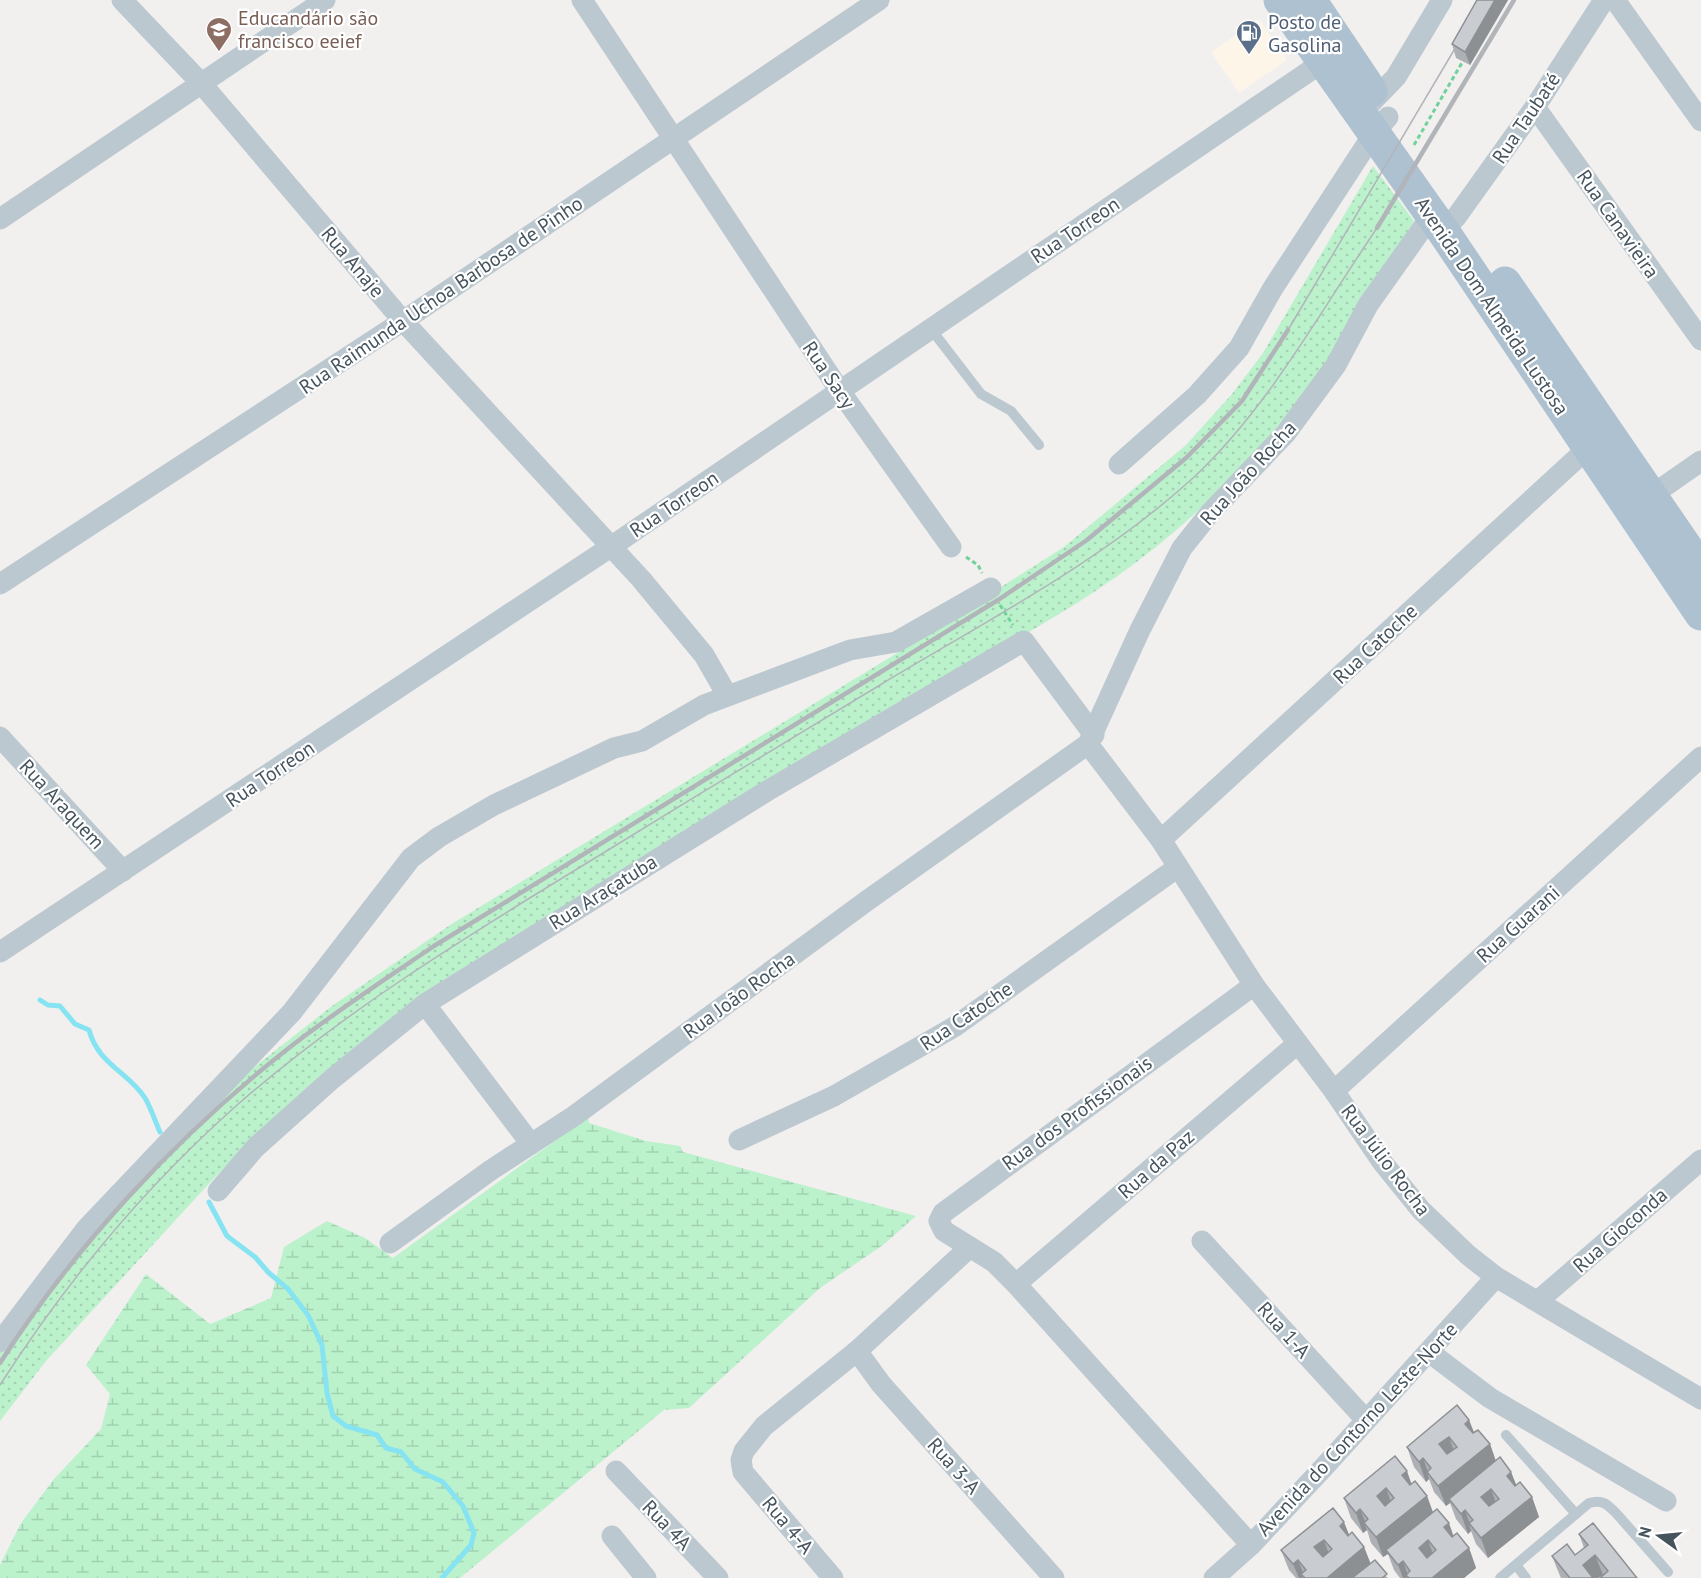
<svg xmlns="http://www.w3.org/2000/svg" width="1701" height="1578" viewBox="0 0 1701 1578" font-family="'PT Sans',sans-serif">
<defs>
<pattern id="grass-dots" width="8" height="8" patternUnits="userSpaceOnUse" patternTransform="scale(1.5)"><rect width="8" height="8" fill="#bbf2cc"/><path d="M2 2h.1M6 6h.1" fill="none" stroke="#a2d1b2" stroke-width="1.8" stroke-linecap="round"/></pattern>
<pattern id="wetland-marsh" width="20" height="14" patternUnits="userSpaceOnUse" patternTransform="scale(1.5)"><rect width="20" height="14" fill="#bbf2cc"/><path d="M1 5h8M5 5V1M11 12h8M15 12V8" fill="none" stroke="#a2d1b2"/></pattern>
</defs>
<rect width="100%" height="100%" fill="#f2efef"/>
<!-- commercial -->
<path fill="#fdf5e8" d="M1259 19 1287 60 1239 93 1211 52Z"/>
<!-- grass -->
<path fill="url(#grass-dots)" d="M1373 166 1414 221C1374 282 1340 351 1293 408 1257 451 1217 496 1174 532 1122 577 1064 612 1005 646L326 1074 217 1175 46 1361 0 1421V1348L37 1297 239 1079 332 1006 450 925 894 655 1064 547 1186 445 1232 394 1263 353Z"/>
<!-- wetland -->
<path fill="url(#wetland-marsh)" d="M588 1117 589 1123 646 1141 680 1146 683 1152 916 1216 883 1245 820 1288 689 1408 664 1410 460 1578H0V1565L21 1523 54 1479 101 1429 110 1394 86 1365 146 1274 210 1324 271 1298 284 1247 327 1221 365 1238 393 1258Z"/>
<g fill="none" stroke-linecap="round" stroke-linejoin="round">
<!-- stream -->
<g stroke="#86e3f1" stroke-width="5">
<path d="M40 1000 48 1005 60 1006 75 1024 89 1030C98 1064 128 1072 145 1098 151 1108 155 1121 160 1132"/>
<path d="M209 1202 227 1236 255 1257 268 1272 288 1289 308 1315 322 1345 327 1393 333 1416 346 1426 377 1435 386 1448 401 1452 415 1469 443 1482 463 1506 474 1533 471 1545 442 1578"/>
</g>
<!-- path -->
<g stroke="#71d29b" stroke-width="3" stroke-dasharray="4.5 3" stroke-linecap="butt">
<path d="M1414 145 1463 61"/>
<path d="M966 557 978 565 982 573"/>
<path d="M1000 605 1013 625"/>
</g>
<!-- lane -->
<g stroke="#bcc8cf" stroke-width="10">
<path d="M931 329 981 394 1011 411 1039 445"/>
<path d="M1506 1435 1576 1514"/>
<path d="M1516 1565 1526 1578"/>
<path d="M1500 1578 1589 1503C1602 1499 1607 1504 1616 1513L1668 1572"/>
</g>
<!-- street -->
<g stroke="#bcc8cf" stroke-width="21">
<path d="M122 0 201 83 403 321 641 579 704 655 727 695"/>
<path d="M582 0 840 391 951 547"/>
<path d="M1615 0 1701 121"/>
<path d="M1367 107 1396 77 1442 0"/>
<path d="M1535 107 1701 340"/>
<path d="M0 219 325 0"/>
<path d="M1443 231 1457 216 1535 107 1604 0"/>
<path d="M1119 464 1197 395 1239 348 1273 288 1374 133 1388 117"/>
<path d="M1652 495 1701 461"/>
<path d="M0 584 403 321 879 0"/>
<path d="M0 737 123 871"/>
<path d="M1088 744 1161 840 1254 985 1334 1091 1383 1163 1421 1210 1468 1255 1496 1277 1701 1399"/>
<path d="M1161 840 1588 448"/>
<path d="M0 952 612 546 1333 55"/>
<path d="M425 1004 531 1144"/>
<path d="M1334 1091 1701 757"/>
<path d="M739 1140 834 1096 954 1027 1178 867"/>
<path d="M218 1191 255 1148 332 1079 425 1004 767 791 1024 641 1094 735"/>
<path d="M1202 1241 1366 1420"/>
<path d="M390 1243 491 1170 574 1116 868 900 1088 744 1140 630 1182 548 1210 513 1286 433 1336 365 1368 305 1431 216"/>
<path d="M1016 1284 1297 1044"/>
<path d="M1539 1300 1701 1160"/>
<path d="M0 1342 86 1229 292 1012 411 858 439 837 494 805 614 748 642 741 704 705 850 650 896 642 991 588"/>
<path d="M857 1351 881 1384 1054 1578"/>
<path d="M1429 1352 1490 1398 1666 1501"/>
<path d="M616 1471 718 1578"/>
<path d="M612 1536 646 1578"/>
<path d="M1251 1545 1016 1284 994 1262 944 1231 939 1221 943 1213 1254 985"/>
<path d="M833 1578 743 1472 741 1460 744 1451 764 1426 857 1351 970 1247"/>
<path d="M1214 1578 1251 1545 1324 1467 1496 1277"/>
</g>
<!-- primary -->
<g stroke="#adc1d0" stroke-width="33">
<path d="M1280 0 1443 231 1701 614"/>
<path d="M1310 0 1371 91"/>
<path d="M1505 283 1701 569"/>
</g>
<!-- tram -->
<g stroke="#b1b5ba" stroke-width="1.5">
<path d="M1288 330 1463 35"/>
<path d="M0 1385C66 1282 145 1187 236 1106 342 1013 462 939 582 866 681 805 780 745 880 685 986 621 1101 562 1193 478 1269 407 1319 313 1377 228"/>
</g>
<!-- rail -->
<g stroke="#b1b5ba" stroke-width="4.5">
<path d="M1377 228 1514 0"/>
<path d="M0 1363C76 1245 175 1138 285 1051 333 1013 384 980 434 946L998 600 1087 540 1186 458 1242 401 1288 330"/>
</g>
</g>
<!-- wall -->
<g fill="#adb0b5">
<path d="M1477 0H1508L1470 65 1456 58 1452 44Z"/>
<path d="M1469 1420 1474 1433 1490 1444 1495 1460 1511 1472 1516 1485 1532 1497 1539 1517 1488 1558 1476 1544 1471 1531 1468 1534 1456 1519 1450 1503 1446 1506 1434 1492 1429 1479 1426 1482 1414 1467 1407 1447Z"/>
<path d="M1412 1484 1427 1496 1433 1512 1454 1536 1469 1548 1476 1568 1464 1578H1400L1394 1570 1388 1554 1383 1557 1371 1543 1367 1530 1363 1533 1351 1518 1344 1498Z"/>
<path d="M1579 1534 1637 1578 1603 1575 1598 1578H1561L1560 1576 1552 1556 1575 1555 1584 1548Z"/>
<path d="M1349 1535 1364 1547 1370 1563 1388 1578H1296L1289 1570 1281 1550Z"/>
</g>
<!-- shaded-wall -->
<g fill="#8d9093">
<path d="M1495 0H1508L1470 65 1465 52Z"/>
<path d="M1469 1420 1477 1440 1465 1424Z"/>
<path d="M1449 1437 1456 1457 1447 1464 1439 1444Z"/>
<path d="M1490 1444 1497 1464 1449 1499 1450 1503 1446 1506 1438 1486Z"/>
<path d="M1423 1458 1429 1475 1427 1472 1429 1479 1426 1482 1419 1462Z"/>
<path d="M1407 1471 1414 1491 1402 1475Z"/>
<path d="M1511 1472 1519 1492 1507 1476Z"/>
<path d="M1386 1488 1393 1508 1384 1516 1377 1496Z"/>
<path d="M1491 1489 1498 1509 1489 1517 1481 1497Z"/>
<path d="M1427 1496 1434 1516 1386 1550 1388 1554 1383 1557 1376 1537Z"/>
<path d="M1532 1497 1539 1517 1488 1558 1481 1538Z"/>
<path d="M1360 1509 1367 1526 1364 1523 1367 1530 1363 1533 1356 1513Z"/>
<path d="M1465 1510 1471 1527 1469 1523 1471 1531 1468 1534 1461 1514Z"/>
<path d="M1344 1522 1352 1542 1340 1526Z"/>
<path d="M1449 1523 1456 1543 1444 1527Z"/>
<path d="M1324 1540 1331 1560 1322 1567 1314 1547Z"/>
<path d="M1428 1540 1435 1560 1426 1568 1419 1548Z"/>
<path d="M1364 1547 1372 1567 1358 1578H1327Z"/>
<path d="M1469 1548 1476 1568 1464 1578H1432Z"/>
<path d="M1595 1555 1603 1575 1598 1578H1588L1583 1565Z"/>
<path d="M1298 1560 1305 1578 1301 1574 1303 1578H1299L1293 1564Z"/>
<path d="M1403 1561 1409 1578 1406 1575 1407 1578H1403L1398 1565Z"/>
</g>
<!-- building -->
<g fill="#c9cdd2" stroke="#8d9093" stroke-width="1.5" fill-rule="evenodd">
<path d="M1477 0H1495L1465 52 1452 44Z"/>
<path d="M1457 1405 1469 1420 1465 1424 1473 1433 1478 1430 1490 1444 1438 1486 1427 1472 1431 1468 1423 1458 1419 1462 1407 1447ZM1449 1437 1457 1447 1447 1454 1439 1444Z"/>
<path d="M1395 1456 1407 1471 1402 1475 1410 1485 1415 1481 1427 1496 1376 1537 1364 1523 1368 1519 1360 1509 1356 1513 1344 1498ZM1386 1488 1394 1498 1385 1506 1377 1496Z"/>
<path d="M1500 1457 1511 1472 1507 1476 1515 1486 1520 1482 1532 1497 1481 1538 1469 1523 1473 1520 1465 1510 1461 1514 1449 1499ZM1491 1489 1499 1499 1489 1506 1481 1497Z"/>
<path d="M1333 1508 1344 1522 1340 1526 1348 1536 1352 1532 1364 1547 1327 1578H1305L1301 1574 1306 1570 1298 1560 1293 1564 1281 1550ZM1324 1540 1332 1549 1323 1557 1314 1547Z"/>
<path d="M1437 1509 1449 1523 1444 1527 1452 1537 1457 1533 1469 1548 1432 1578H1409L1406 1575 1410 1571 1403 1561 1398 1565 1386 1550ZM1428 1540 1436 1550 1427 1558 1419 1548Z"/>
<path d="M1593 1523 1637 1578H1600L1608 1571 1595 1555 1583 1565 1593 1578H1570L1552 1556 1567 1544 1575 1555 1588 1545 1579 1534Z"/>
<path d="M1375 1560 1387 1574 1382 1578H1352Z"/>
</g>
<!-- icons -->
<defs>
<symbol id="school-pin" viewBox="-11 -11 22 30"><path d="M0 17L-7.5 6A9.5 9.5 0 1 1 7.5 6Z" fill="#8d6e63" stroke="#fff"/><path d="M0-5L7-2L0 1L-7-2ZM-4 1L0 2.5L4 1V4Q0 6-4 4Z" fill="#fff"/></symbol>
<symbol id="fuel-pin" viewBox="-11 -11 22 30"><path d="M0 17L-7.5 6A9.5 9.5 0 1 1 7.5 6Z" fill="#5c6f8a" stroke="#fff"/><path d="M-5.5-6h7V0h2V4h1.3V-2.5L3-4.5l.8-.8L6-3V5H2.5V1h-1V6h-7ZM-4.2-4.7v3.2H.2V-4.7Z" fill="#fff"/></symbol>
</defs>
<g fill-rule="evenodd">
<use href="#school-pin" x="204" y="15" width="30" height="40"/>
<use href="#fuel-pin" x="1234" y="18" width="30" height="40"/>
</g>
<g text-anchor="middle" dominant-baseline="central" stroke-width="4.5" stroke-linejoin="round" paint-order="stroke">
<!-- education labels -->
<g font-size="20" fill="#785e54" stroke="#fff" text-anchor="start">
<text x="238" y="18">Educandário são<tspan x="238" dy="23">francisco eeief</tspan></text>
</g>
<!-- service labels -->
<g font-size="20" fill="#4e5e75" stroke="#fff" text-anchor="start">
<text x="1268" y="22">Posto de<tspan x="1268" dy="23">Gasolina</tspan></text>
</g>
<!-- street labels -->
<g font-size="20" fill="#46545e" stroke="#fff">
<text transform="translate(1526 118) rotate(-56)">Rua Taubaté</text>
<text transform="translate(1618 224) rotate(55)">Rua Canavieira</text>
<text transform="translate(1075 230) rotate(-34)">Rua Torreon</text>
<text transform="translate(353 262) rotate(50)">Rua Anaje</text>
<text transform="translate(441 295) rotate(-34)">Rua Raimunda Uchoa Barbosa de Pinho</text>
<text transform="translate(1492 306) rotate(56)">Avenida Dom Almeida Lustosa</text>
<text transform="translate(829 375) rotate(56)">Rua Sacy</text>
<text transform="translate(1248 473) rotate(-48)">Rua João Rocha</text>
<text transform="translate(674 504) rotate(-34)">Rua Torreon</text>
<text transform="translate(1375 644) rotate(-43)">Rua Catoche</text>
<text transform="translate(270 774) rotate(-34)">Rua Torreon</text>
<text transform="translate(62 804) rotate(47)">Rua Araquem</text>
<text transform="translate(603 892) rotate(-32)">Rua Araçatuba</text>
<text transform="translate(1518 924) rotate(-42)">Rua Guarani</text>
<text transform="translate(739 995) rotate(-36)">Rua João Rocha</text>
<text transform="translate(966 1016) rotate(-34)">Rua Catoche</text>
<text transform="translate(1077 1113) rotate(-36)">Rua dos Profissionais</text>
<text transform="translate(1386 1160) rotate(53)">Rua Júlio Rocha</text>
<text transform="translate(1156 1164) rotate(-41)">Rua da Paz</text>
<text transform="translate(1620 1230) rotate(-41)">Rua Gioconda</text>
<text transform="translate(1284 1330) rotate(48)">Rua 1-A</text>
<text transform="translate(1357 1429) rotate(-47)">Avenida do Contorno Leste-Norte</text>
<text transform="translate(954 1466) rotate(48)">Rua 3-A</text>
<text transform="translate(667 1525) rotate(46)">Rua 4A</text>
<text transform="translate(788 1525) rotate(50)">Rua 4-A</text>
</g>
</g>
<!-- north arrow -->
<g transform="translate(1659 1536) rotate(285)" stroke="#ffffff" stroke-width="4.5" paint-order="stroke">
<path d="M0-4.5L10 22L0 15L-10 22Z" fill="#46545e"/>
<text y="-9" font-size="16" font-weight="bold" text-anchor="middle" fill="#46545e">N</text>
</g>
</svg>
